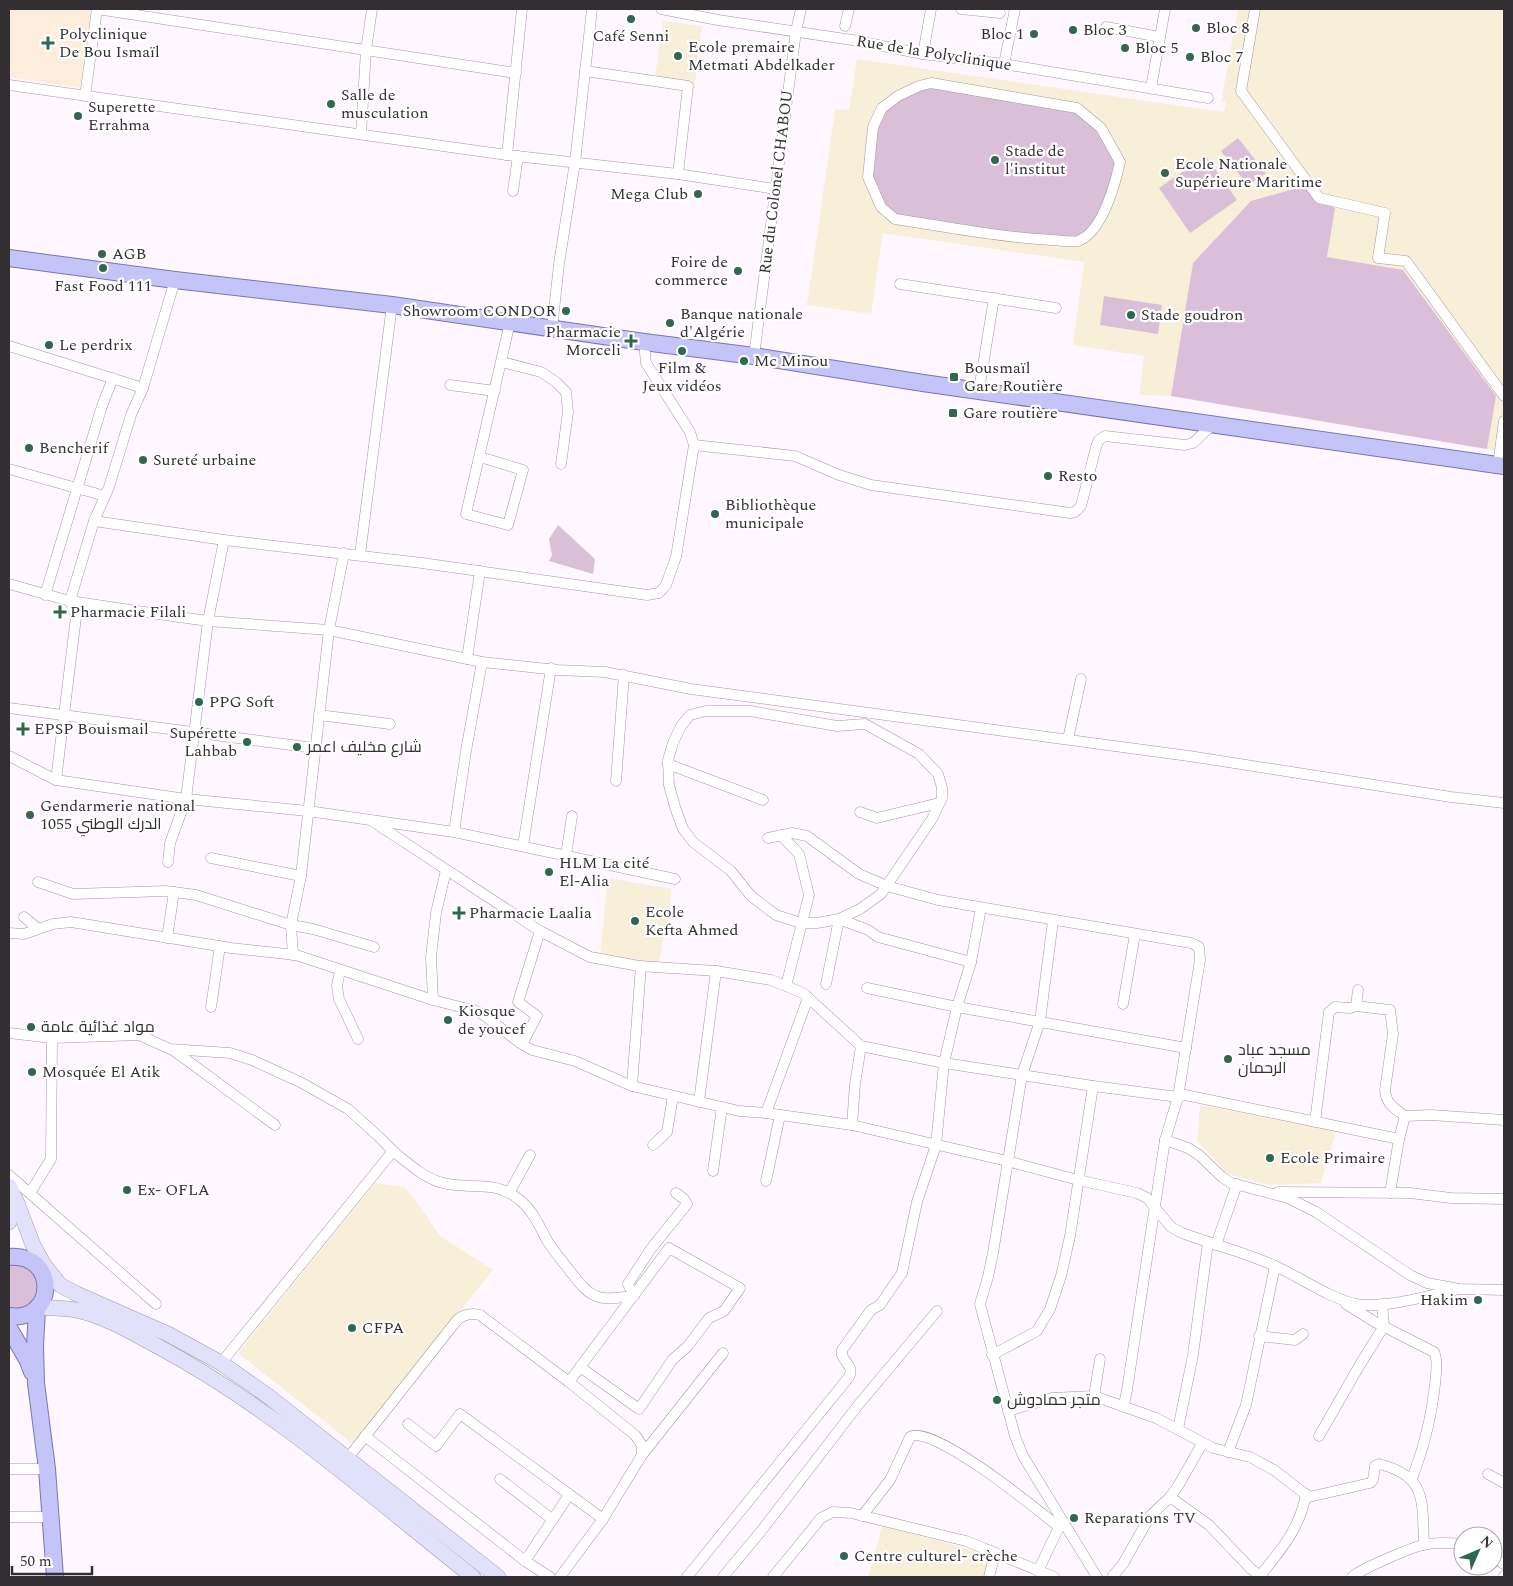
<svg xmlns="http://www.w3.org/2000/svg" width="1513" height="1586" viewBox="0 0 1513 1586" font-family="Spectral,Cairo,serif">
<rect width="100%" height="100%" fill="#fff7ff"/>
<!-- education -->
<g fill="#f8efd9">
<path d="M1238 9H1504V452L1171 396 1139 395 1144 356 1073 345 1084 262 883 233 871 314 807 305 835 109 849 110 857 59 1224 112 1226 101 1221 103Z"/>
<path d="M663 21 702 26 694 91 654 85Z"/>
<path d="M608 878 672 889 659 963 600 954Z"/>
<path d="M1200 1105 1336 1131 1321 1183 1268 1185 1228 1174 1197 1141Z"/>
<path d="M375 1183 404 1187 417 1202 440 1236 493 1270 353 1444 238 1353Z"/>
<path d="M882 1526 991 1555 985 1577H868Z"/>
</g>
<!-- medical -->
<path fill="#fdeddb" d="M9 9H91L80 88 9 77Z"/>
<!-- green -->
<g fill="#d9c0d8">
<path d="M919 86 1077 108 1101 128 1119 159 1097 225 1078 241 895 219 881 207 868 177 873 127 882 108Z"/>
<path d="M1238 138 1266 173 1248 186 1221 151Z"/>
<path d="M1206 156 1237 200 1190 233 1159 188Z"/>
<path d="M1104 296 1162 305 1158 334 1100 325Z"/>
<path d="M558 525 595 559 593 574 549 561 552 555 549 539Z"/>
<path d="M19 1264C50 1277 41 1313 9 1308V1265Z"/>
</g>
<!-- forest -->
<path fill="#dbbfda" d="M1308 185 1319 198 1335 208 1327 257 1403 270 1496 396 1487 449 1171 396 1193 263 1251 201Z"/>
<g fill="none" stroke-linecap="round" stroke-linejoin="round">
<defs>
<g id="street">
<path d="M97 9 516 73"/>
<path d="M661 9 718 20 852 40 923 54 1004 64 1208 98"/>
<path d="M961 9 1000 13"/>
<path d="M1255 9 1241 91 1319 198 1385 213 1378 258 1406 261 1504 396"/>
<path d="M845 26 849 9"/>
<path d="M1106 27 1160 37"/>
<path d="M923 54 931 9"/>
<path d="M1004 64 1015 9"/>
<path d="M585 71 688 86 678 174"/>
<path d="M931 83 1077 108 1101 128 1120 162C1115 184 1103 232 1078 241 1071 243 1059 240 1051 240 999 237 947 227 895 219L881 207 868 177 873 127 882 108 898 96 919 86Z"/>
<path d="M9 85 507 155 678 174 775 189"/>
<path d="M1151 88 1165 9"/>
<path d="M85 96 97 9"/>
<path d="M361 134 366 50 372 9"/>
<path d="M507 155 522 9"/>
<path d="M513 191 518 156"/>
<path d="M900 284 1056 308"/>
<path d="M552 329 559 264 575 162 592 9"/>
<path d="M9 346 143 388"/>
<path d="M754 356 796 31 801 9"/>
<path d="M502 362 541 372 556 382 566 392 568 412 561 464"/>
<path d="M450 385 495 391"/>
<path d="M979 390 994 298"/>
<path d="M694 445 795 456 839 475 871 485 1070 513 1075 512 1081 506 1096 447 1099 440 1105 436 1185 445 1193 443 1213 424"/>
<path d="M480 457 523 470 508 525 466 514 510 322"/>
<path d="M1498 465 1504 421"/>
<path d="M9 469 105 496"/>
<path d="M94 521 224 540 422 563 647 595 659 593 666 585 676 557 694 445 690 432 646 363 644 342"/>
<path d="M360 555 392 305"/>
<path d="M9 584 70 601 137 611 208 621 329 630 482 662 557 670 605 672 691 689 1189 756 1451 797 1504 803"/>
<path d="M45 595 102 406 113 378"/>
<path d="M467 659 480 571"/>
<path d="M9 708 314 748"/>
<path d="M706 711H750L837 726 865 724 919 754 938 774 942 788V798L932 819 881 894 860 909 839 919 817 923H801L776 915 751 896 731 871 693 842 683 829 675 807 669 785 668 760 673 743 681 726 690 715Z"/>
<path d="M319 715 390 724"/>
<path d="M1068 739 1081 679"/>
<path d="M9 756 56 780 186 799 308 811 454 832 675 879"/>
<path d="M668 764 763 800"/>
<path d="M56 780 76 617 70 601 94 521 109 487 131 415 143 388 175 280"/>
<path d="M616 781 624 675"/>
<path d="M860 812 877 818 939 803"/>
<path d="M372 821 540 931 590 957 639 966 716 971 771 980 803 993 861 1046 944 1063 1093 1086 1178 1097 1185 1095 1399 1139"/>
<path d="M454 832 466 751 482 662"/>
<path d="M781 835 799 854 809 895 786 986"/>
<path d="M768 838 792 833 807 836 859 874 887 886 938 900 1191 943 1199 947 1200 960 1178 1097 1165 1140 1127 1390 1124 1405"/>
<path d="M523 846 551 668"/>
<path d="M566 855 572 816"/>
<path d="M211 858 301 876"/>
<path d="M168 862 170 843 186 799 208 621 224 540"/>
<path d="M38 882 73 894 166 891 196 895 291 925 313 929 374 947"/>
<path d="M24 917 37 928"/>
<path d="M1053 921 1040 1021 1022 1075 993 1253 988 1277 980 1304 981 1308 1015 1436 1023 1456 1097 1577"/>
<path d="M9 933 24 934 53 924 71 922 231 948 296 955 433 1000 476 1011 485 1016 520 1043 532 1050 575 1061 632 1086 739 1111 766 1113 852 1125 1007 1161 1078 1180 1137 1193 1147 1198 1171 1227 1182 1233C1212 1244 1244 1252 1273 1265 1298 1276 1331 1299 1356 1304 1385 1309 1430 1295 1459 1289"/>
<path d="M167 938 174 892"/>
<path d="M293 955 291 925 301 876 329 630 344 553"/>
<path d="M340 970 337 986 339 999 358 1039"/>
<path d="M826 984 839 919 868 930 878 937 971 962"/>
<path d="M867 988 957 1007 1186 1048"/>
<path d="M433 1000 431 957 436 913 446 870"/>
<path d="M1123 1004 1135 934"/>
<path d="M1356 1006 1390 1010 1393 1034 1385 1090C1386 1104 1394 1108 1405 1116"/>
<path d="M211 1007 220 946"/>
<path d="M9 1033 52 1038 139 1035 170 1049 230 1053 252 1060 302 1083 348 1109 378 1136 393 1151 221 1363"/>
<path d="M522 1044 537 1016 518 1002 540 931"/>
<path d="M173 1050 275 1125"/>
<path d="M632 1086 641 966"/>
<path d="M699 1102 716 971"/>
<path d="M766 1113 808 998"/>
<path d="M1315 1122 1329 1012 1335 1007 1350 1008 1356 1006 1358 990"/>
<path d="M852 1125 855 1084 861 1046"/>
<path d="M1165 1140 1188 1148 1199 1155 1222 1177 1231 1183 1288 1198 1316 1212 1410 1275 1427 1283 1459 1289 1504 1290"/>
<path d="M653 1145 667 1132 673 1096"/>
<path d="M393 1151C409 1164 427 1181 448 1184 476 1189 496 1180 521 1201 534 1212 540 1228 548 1242 556 1254 565 1265 574 1276 580 1284 586 1292 596 1296 607 1301 622 1297 634 1296L628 1284 650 1250 687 1204 684 1199 676 1193"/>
<path d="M713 1171 722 1107"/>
<path d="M9 1175 156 1304"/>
<path d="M766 1181 780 1115"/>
<path d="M1278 1192 1410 1193 1451 1198 1504 1199"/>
<path d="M30 1193 51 1159 52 1038"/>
<path d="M509 1193 530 1155"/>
<path d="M1390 1193 1399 1139 1405 1116 1431 1115 1504 1120"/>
<path d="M1216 1245 1237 1184"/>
<path d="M1346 1304 1375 1322 1434 1352C1441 1362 1430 1420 1426 1434 1423 1449 1417 1464 1412 1479"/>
<path d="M1259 1336 1295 1340 1303 1334"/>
<path d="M992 1355 1037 1331 1050 1309 1061 1276 1070 1236 1093 1086"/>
<path d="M569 1382C602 1337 636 1293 669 1248L740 1288 724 1311 709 1318 687 1347 673 1359 639 1409 580 1367"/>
<path d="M1094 1396 1100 1359"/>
<path d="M1008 1411 1052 1398 1094 1396 1156 1418 1213 1448 1250 1457 1274 1470 1309 1497 1370 1483 1373 1480 1375 1466 1379 1464C1428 1476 1422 1503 1424 1545"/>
<path d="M408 1424 436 1446 460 1414 603 1519"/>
<path d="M1178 1429 1193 1355 1208 1242"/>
<path d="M365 1436 525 1561 550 1577"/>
<path d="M1319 1436 1358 1368 1384 1326 1382 1304"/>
<path d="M1228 1452 1246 1405 1275 1266"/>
<path d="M642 1455 723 1353"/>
<path d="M348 1458 458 1319C466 1314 471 1313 480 1315L569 1382 635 1435 642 1445V1455L603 1519 560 1577"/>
<path d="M9 1469H47"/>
<path d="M1488 1474 1504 1483"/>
<path d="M500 1479 553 1520"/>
<path d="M1170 1497 1209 1525 1251 1569 1262 1577"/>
<path d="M862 1516 890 1480 910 1437C932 1423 1038 1510 1059 1527L1064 1522"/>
<path d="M9 1517H51"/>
<path d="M1493 1557 1504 1564"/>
<path d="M525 1561 569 1495"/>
<path d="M1038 1571 1059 1527"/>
<path d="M687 1577 849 1377C854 1367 846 1364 842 1355V1350L871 1310 880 1305 902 1273 917 1202 936 1145 944 1063 957 1007 971 962 981 908"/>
<path d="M723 1577 762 1530 859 1404 937 1311"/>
<path d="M773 1577 821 1518 833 1512 851 1513 966 1541 1054 1577"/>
<path d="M989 1577 995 1554"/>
<path d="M1112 1577 1123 1564 1150 1516 1170 1497 1178 1486 1202 1444"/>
<path d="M1259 1577C1280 1551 1300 1529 1306 1494"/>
<path d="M1352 1577C1361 1569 1410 1548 1423 1545 1435 1542 1451 1543 1463 1544"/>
<path d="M1504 1577V1576"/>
</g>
<g id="secondary">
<path d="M9 1186 17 1203 33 1245 44 1265 60 1285 77 1294 168 1334 221 1363 268 1396 498 1577"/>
<path d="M9 1222 13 1208 12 1199"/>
<path d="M38 1307C50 1308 64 1308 76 1310 103 1315 135 1334 159 1347 274 1409 371 1496 473 1577"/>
</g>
<g id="primary">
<path d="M9 258 175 280 392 305 644 342 754 356 923 383 1504 466"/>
<path d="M9 1257C59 1253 56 1323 9 1316"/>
<path d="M37 1308 35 1346 36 1383 47 1469 55 1577"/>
<path d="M9 1328 28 1361 32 1372"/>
</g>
</defs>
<!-- street casing -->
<use href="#street" stroke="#a298a1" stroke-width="11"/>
<!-- secondary casing -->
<use href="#secondary" stroke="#a298a1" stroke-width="16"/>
<!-- primary casing -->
<use href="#primary" stroke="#7976b1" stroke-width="18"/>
<!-- street -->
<use href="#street" stroke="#fff" stroke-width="10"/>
<!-- secondary -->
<use href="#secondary" stroke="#e2e1fc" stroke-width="15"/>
<!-- primary -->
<use href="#primary" stroke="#c5c4f9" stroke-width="16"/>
</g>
<!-- markers -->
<g fill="#30684f" stroke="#fff" stroke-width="2">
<circle cx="631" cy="19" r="5"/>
<circle cx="1196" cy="28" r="5"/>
<circle cx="1073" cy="30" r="5"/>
<circle cx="1034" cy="34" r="5"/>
<path d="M45.5 35.5h5v5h5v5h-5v5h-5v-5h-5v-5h5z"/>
<circle cx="1125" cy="48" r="5"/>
<circle cx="678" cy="56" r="5"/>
<circle cx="1190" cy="57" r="5"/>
<circle cx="331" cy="104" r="5"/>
<circle cx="78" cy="116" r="5"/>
<circle cx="995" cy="160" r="5"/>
<circle cx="1165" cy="173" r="5"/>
<circle cx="698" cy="194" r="5"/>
<circle cx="102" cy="254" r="5"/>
<circle cx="103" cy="268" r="5"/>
<circle cx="738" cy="271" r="5"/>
<circle cx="566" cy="311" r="5"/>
<circle cx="1131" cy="315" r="5"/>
<circle cx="670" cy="323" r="5"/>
<path d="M628.5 333.5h5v5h5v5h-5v5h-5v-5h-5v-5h5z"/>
<circle cx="49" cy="345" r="5"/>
<circle cx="682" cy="351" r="5"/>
<circle cx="744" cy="361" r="5"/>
<rect x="949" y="372" width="10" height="10" rx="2.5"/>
<rect x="948" y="408" width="10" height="10" rx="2.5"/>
<circle cx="29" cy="448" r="5"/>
<circle cx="143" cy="460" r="5"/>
<circle cx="1048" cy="476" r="5"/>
<circle cx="715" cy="514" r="5"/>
<path d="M57.5 604.5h5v5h5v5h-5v5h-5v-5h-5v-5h5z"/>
<circle cx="199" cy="702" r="5"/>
<path d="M20.5 721.5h5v5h5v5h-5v5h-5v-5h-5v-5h5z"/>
<circle cx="247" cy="742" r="5"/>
<circle cx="297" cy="747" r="5"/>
<circle cx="30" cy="815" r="5"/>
<circle cx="549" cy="872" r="5"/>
<path d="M456.5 905.5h5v5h5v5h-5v5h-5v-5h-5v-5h5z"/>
<circle cx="635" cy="921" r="5"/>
<circle cx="448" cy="1020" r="5"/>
<circle cx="31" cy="1027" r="5"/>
<circle cx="1228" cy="1059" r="5"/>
<circle cx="32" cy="1072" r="5"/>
<circle cx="1270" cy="1158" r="5"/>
<circle cx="127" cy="1190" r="5"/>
<circle cx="1478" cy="1300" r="5"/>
<circle cx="352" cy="1328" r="5"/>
<circle cx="997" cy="1400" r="5"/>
<circle cx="1074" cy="1518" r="5"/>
<circle cx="844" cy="1556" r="5"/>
</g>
<g text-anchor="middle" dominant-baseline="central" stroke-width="4.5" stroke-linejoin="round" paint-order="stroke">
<!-- poi labels -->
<g font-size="16" fill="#322e32" stroke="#fff" text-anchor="start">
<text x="1206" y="28">Bloc 8</text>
<text x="1083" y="30">Bloc 3</text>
<text x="59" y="34">Polyclinique<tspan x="59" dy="18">De Bou Ismaïl</tspan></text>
<text x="1024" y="34" text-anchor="end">Bloc 1</text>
<text x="631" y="36" text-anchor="middle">Café Senni</text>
<text x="688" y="47">Ecole premaire<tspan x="688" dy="18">Metmati Abdelkader</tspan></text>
<text x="1135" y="48">Bloc 5</text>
<text x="1200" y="57">Bloc 7</text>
<text x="341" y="95">Salle de<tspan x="341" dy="18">musculation</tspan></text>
<text x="88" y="107">Superette<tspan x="88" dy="18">Errahma</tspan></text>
<text x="1005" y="151">Stade de<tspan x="1005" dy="18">l'institut</tspan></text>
<text x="1175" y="164">Ecole Nationale<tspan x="1175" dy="18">Supérieure Maritime</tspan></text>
<text x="688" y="194" text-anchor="end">Mega Club</text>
<text x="112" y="254">AGB</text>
<text x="728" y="262" text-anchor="end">Foire de<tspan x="728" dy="18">commerce</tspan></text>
<text x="103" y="286" text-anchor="middle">Fast Food 111</text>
<text x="556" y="311" text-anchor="end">Showroom CONDOR</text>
<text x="680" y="314">Banque nationale<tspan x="680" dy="18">d'Algérie</tspan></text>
<text x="1141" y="315">Stade goudron</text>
<text x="621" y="332" text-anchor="end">Pharmacie<tspan x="621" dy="18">Morceli</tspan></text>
<text x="59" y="345">Le perdrix</text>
<text x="754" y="361">Mc Minou</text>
<text x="682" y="368" text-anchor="middle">Film &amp;<tspan x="682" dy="18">Jeux vidéos</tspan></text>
<text x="964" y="368">Bousmaïl<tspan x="964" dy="18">Gare Routière</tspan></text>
<text x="963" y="413">Gare routière</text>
<text x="39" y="448">Bencherif</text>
<text x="153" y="460">Sureté urbaine</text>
<text x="1058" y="476">Resto</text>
<text x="725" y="505">Bibliothèque<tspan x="725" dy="18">municipale</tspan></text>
<text x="70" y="612">Pharmacie Filali</text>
<text x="209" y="702">PPG Soft</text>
<text x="34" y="729">EPSP Bouismail</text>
<text x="237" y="733" text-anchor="end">Supérette<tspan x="237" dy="18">Lahbab</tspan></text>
<text x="307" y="747">شارع مخليف اعمر</text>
<text x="40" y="806">Gendarmerie national<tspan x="40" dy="18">1055 الدرك الوطني</tspan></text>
<text x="559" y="863">HLM La cité<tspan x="559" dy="18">El-Alia</tspan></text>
<text x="645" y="912">Ecole<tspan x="645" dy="18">Kefta Ahmed</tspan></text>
<text x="469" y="913">Pharmacie Laalia</text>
<text x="458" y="1011">Kiosque<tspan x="458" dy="18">de youcef</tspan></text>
<text x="41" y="1027">مواد غذائية عامة</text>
<text x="1238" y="1050">مسجد عباد<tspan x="1238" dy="18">الرحمان</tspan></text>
<text x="42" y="1072">Mosquée El Atik</text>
<text x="1280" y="1158">Ecole Primaire</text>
<text x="137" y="1190">Ex- OFLA</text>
<text x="1468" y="1300" text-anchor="end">Hakim</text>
<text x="362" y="1328">CFPA</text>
<text x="1007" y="1400">متجر حمادوش</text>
<text x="1084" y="1518">Reparations TV</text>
<text x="854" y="1556">Centre culturel- crèche</text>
</g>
<!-- street labels -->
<g font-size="16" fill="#322e32" stroke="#fff">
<text transform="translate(934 53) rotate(9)">Rue de la Polyclinique</text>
<text transform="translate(776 182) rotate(-83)">Rue du Colonel CHABOU</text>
</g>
</g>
<!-- border -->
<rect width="1513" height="1586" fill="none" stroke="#322e32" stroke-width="20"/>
<!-- north arrow -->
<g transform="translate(1478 1551) rotate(45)"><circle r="24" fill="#ffffff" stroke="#adabad"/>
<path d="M0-4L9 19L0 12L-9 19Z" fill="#30684f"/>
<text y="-8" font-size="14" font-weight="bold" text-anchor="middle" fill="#322e32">N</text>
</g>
<!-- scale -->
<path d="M12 1566v8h80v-8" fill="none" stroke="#322e32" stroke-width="2.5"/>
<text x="20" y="1566" font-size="15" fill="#322e32" stroke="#ffffff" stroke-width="4" paint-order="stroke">50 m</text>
</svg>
